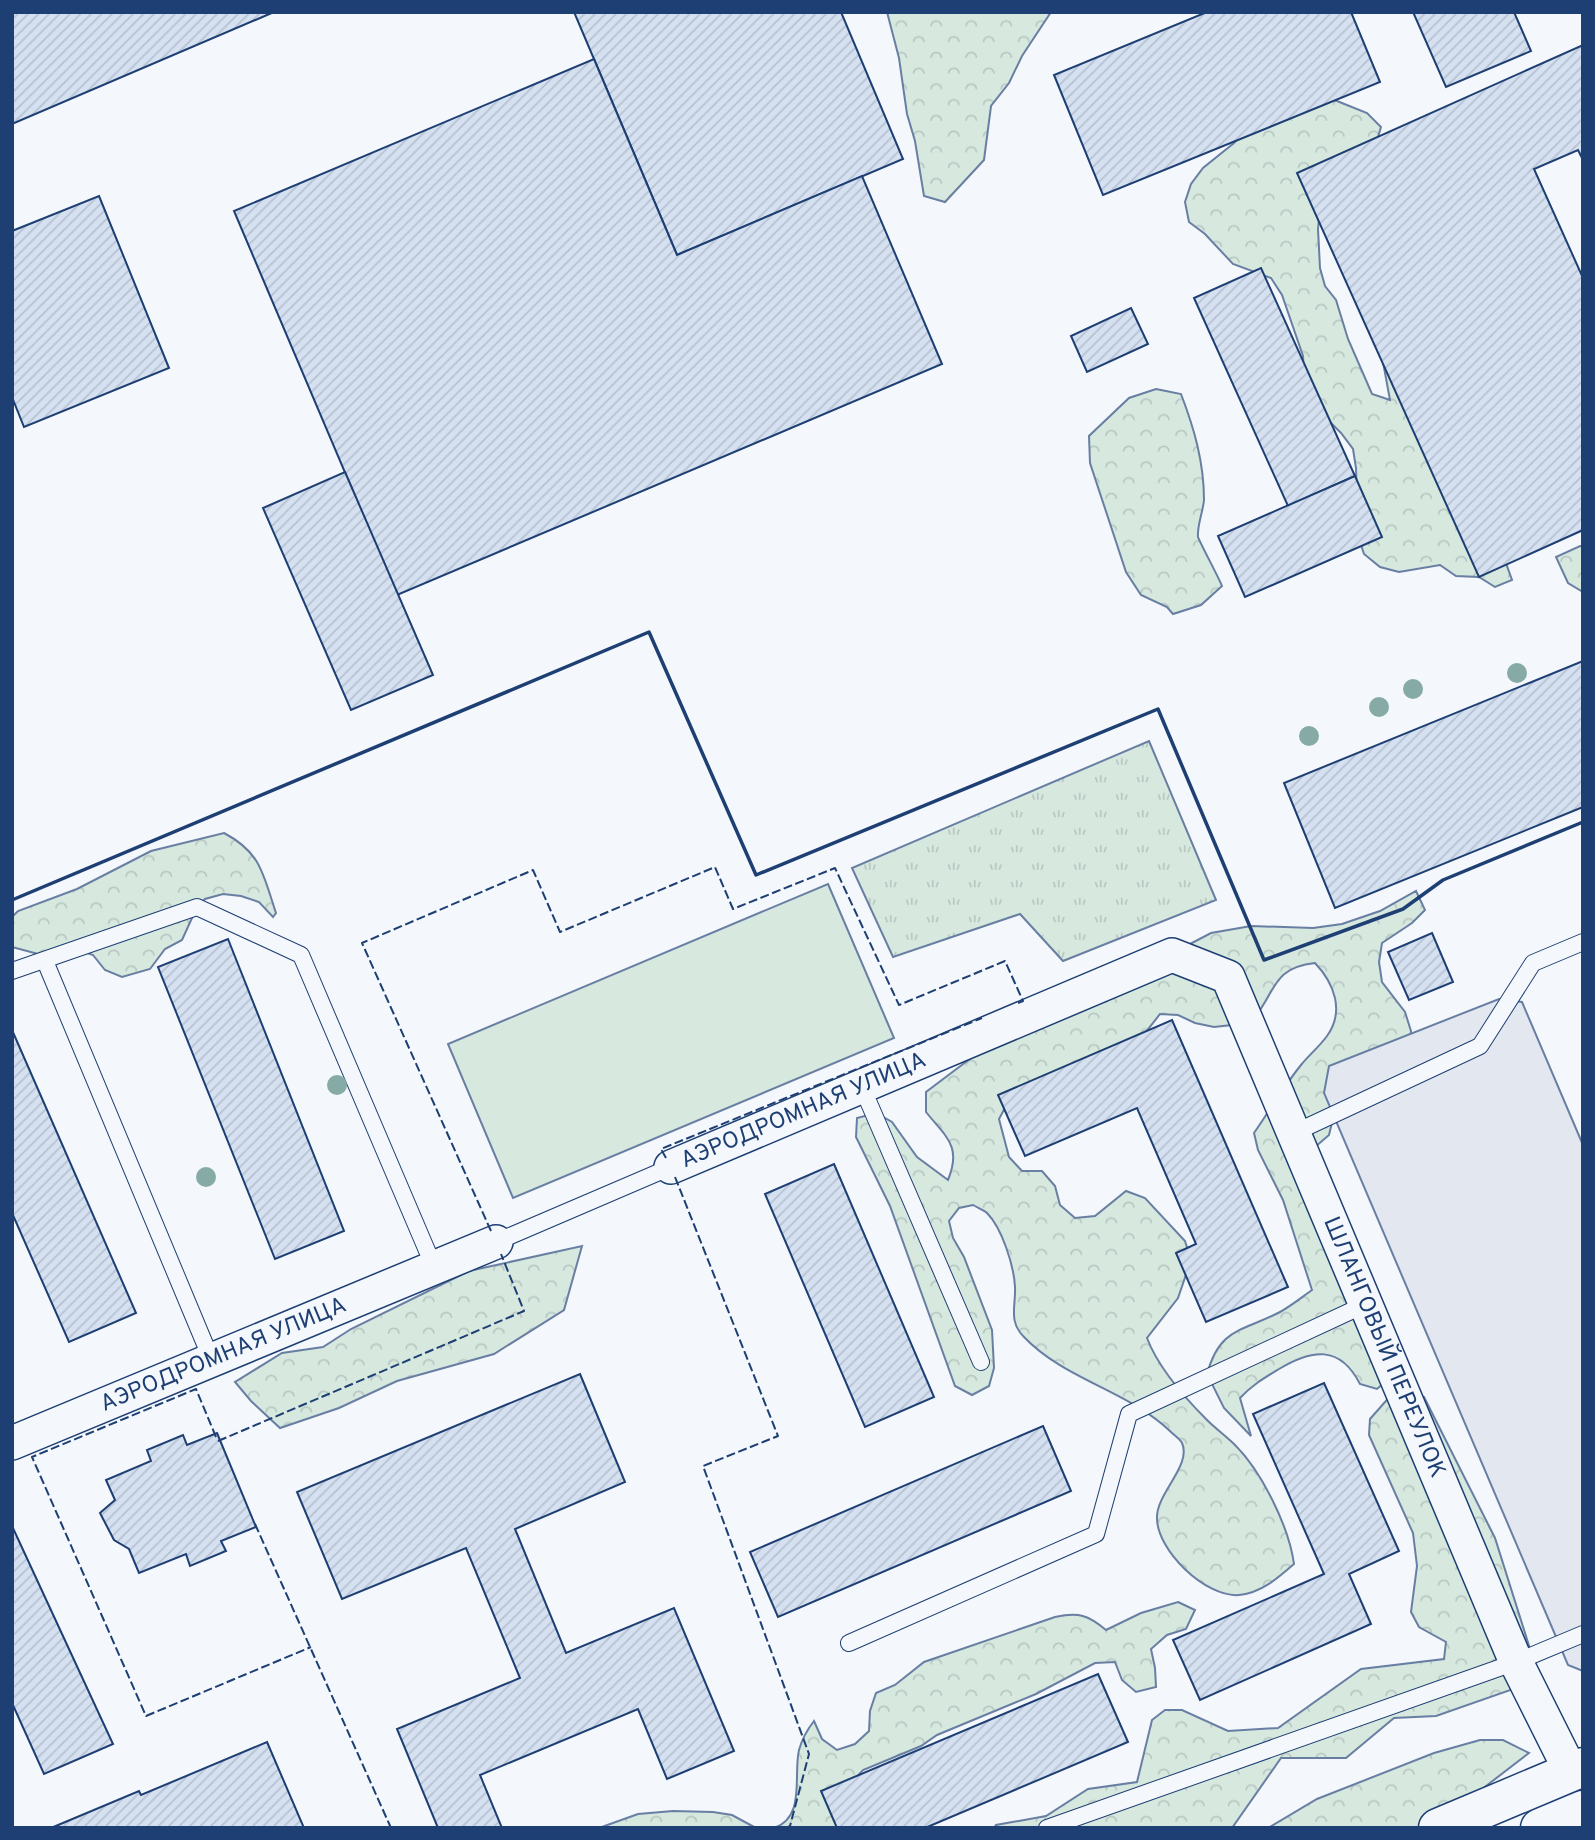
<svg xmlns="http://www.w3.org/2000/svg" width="1595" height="1840" viewBox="0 0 1595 1840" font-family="Overpass,sans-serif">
<defs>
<pattern id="grass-tufts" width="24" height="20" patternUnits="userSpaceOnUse" patternTransform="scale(1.75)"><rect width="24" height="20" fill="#d7e8df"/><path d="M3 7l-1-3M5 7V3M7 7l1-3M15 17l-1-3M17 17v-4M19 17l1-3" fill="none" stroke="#b8c8c3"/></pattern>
<pattern id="forest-crowns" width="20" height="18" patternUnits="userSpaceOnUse" patternTransform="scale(1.75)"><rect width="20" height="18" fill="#d7e8df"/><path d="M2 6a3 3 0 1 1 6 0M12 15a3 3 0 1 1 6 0" fill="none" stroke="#b8c8c3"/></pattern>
<pattern id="building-hatch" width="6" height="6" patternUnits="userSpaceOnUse" patternTransform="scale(1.75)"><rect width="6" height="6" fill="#d5e0f0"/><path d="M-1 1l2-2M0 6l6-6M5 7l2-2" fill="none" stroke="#b6c1d1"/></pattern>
</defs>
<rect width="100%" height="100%" fill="#f4f7fb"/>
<!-- grass -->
<path fill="url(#grass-tufts)" stroke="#687fa3" stroke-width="2" d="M1149 741 1216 900 1063 961 1020 914 893 957 852 868Z"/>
<!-- forest -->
<g fill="url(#forest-crowns)" stroke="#687fa3" stroke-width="2">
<path d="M887 12H1051L1022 56 1009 83 991 106 984 160 945 202 924 196 915 141 907 114 899 58Z"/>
<path d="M1332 99 1367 113 1381 127 1375 147 1320 209 1318 229 1320 268 1325 286 1336 300 1348 339 1372 394 1390 400 1383 362 1498 541 1512 580 1495 587 1479 577 1456 576 1440 565 1399 572 1380 567 1364 554 1358 536 1356 468 1353 449 1341 433 1327 419 1304 375 1303 356 1282 295 1271 278 1233 264 1205 234 1189 222 1185 202 1191 184 1203 168 1234 143 1247 128Z"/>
<path d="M1156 389 1181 394C1194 428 1204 462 1204 500 1203 512 1197 525 1198 537 1199 541 1219 578 1222 586L1201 605 1173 614 1167 607 1141 595 1126 572 1090 463 1089 436 1129 398Z"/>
<path d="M1580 546 1583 547V592L1568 583 1556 557Z"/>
<path d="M224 833C262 853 263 875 276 913L273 917 259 902 241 896 223 894 205 899 197 907 182 940 165 949 150 969 122 977 105 970 93 955 76 949 38 954 12 947V917L18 911 77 889 151 851Z"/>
<path d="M1416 891 1425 910 1412 923 1382 943 1379 962 1382 982 1405 1012 1411 1031 1409 1051 1336 1106 1329 1135 1315 1147 1391 1377 1377 1389 1360 1384C1340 1345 1312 1349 1279 1369 1264 1378 1252 1385 1240 1398L1251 1436 1224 1408 1207 1374C1220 1327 1242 1332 1280 1312 1291 1306 1302 1297 1312 1290L1283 1200 1258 1150 1254 1133C1270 1110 1284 1086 1301 1065 1309 1055 1319 1047 1327 1036 1345 1011 1334 983 1315 963 1270 968 1277 993 1250 1023L1214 1027 1195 1023 1178 1015 1160 1014 1113 1074 1008 1102 999 1119 1009 1157 1022 1171H1042L1055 1186 1060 1205 1075 1218 1095 1216 1126 1191 1145 1198 1185 1241 1191 1260 1178 1298 1147 1338C1158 1367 1185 1398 1207 1420 1216 1429 1226 1436 1235 1445 1262 1472 1289 1527 1294 1564 1278 1578 1261 1593 1239 1595 1206 1598 1156 1550 1157 1517 1157 1493 1192 1465 1182 1443 1181 1440 1174 1435 1171 1432 1129 1391 1065 1380 1024 1337 1008 1321 1016 1306 1015 1287 1014 1266 1002 1228 987 1213 984 1210 978 1208 973 1205L959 1208 949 1221 953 1238 964 1257 992 1330 994 1368 989 1386 972 1395 955 1386 890 1206 856 1137 857 1118 876 1113 892 1122 917 1157 948 1180C962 1146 946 1137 926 1112V1092L983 1049 1056 1014 1211 933 1251 926 1313 928 1342 924 1380 911Z"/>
<path d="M582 1246 564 1310 494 1354 397 1381 339 1408 280 1428 251 1401 235 1382 282 1353 323 1347 351 1329 469 1271Z"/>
<path d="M1392 1394 1424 1397 1495 1538 1537 1671 1522 1686 1436 1716 1394 1718 1346 1758H1281L1232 1828H994L996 1825 1046 1816 1088 1789 1137 1782 1152 1720 1165 1710H1182L1228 1731 1278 1728 1361 1669 1444 1659 1446 1642 1419 1627 1411 1612 1417 1566 1413 1533 1369 1435 1370 1419Z"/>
<path d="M1178 1602 1195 1610 1186 1629 1167 1635 1151 1649 1155 1668 1156 1687 1136 1692 1122 1680 1115 1662 1095 1663 1036 1694 937 1735 921 1746 863 1770 850 1784 853 1828H774C806 1817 793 1776 799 1750 802 1739 807 1730 814 1721L822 1739 837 1750 855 1744 869 1731 870 1711 876 1693 895 1685 924 1662 1055 1617C1079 1612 1088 1615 1106 1630L1141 1613Z"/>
<path d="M1480 1740H1503L1529 1753 1460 1806 1419 1828H1268L1317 1799 1434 1753Z"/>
<path d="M673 1811 713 1812 732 1815 756 1828H599L638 1814Z"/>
</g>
<!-- garden -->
<path fill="#d7e8df" stroke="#687fa3" stroke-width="2" d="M828 884 894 1038 513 1198 448 1044Z"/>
<!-- parking -->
<path fill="#e3e8f0" stroke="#687fa3" stroke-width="2" d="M1499 999 1522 1002 1583 1145V1671L1568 1665 1324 1093 1329 1066Z"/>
<!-- building -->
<g fill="url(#building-hatch)" stroke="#1d3f73" stroke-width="2">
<path d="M12 12H274L12 124Z"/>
<path d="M574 12H841L903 159 677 255Z"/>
<path d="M1207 12H1351L1380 82 1103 195 1054 75Z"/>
<path d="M1413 12H1514L1531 51 1446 87Z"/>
<path d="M1583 45V160L1578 150 1534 169 1583 278V530L1479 577 1297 173Z"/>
<path d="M594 59 677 255 862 176 942 364 397 595 234 211Z"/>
<path d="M99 196 169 368 24 427 12 397V231Z"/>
<path d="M1261 268 1355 476 1288 506 1194 298Z"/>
<path d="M1131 308 1148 344 1087 372 1071 336Z"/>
<path d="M345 472 433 675 351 710 263 508Z"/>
<path d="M1355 476 1382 537 1245 597 1218 536Z"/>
<path d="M1583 661V807L1335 908 1284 783Z"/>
<path d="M1432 933 1453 982 1409 1000 1388 952Z"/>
<path d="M228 939 344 1231 275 1259 158 967Z"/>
<path d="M1172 1020 1288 1287 1206 1322 1176 1253 1196 1244 1137 1108 1025 1156 998 1095Z"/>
<path d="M12 1030 136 1313 69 1342 12 1213Z"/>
<path d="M834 1164 934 1397 865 1427 765 1194Z"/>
<path d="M580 1374 625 1482 515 1529 566 1653 674 1608 734 1751 667 1779 638 1709 480 1775 502 1828H438L397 1729 520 1678 466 1548 342 1599 297 1492Z"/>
<path d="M1324 1383 1399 1551 1349 1574 1371 1624 1200 1700 1173 1640 1324 1574 1253 1414Z"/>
<path d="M1043 1426 1071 1491 778 1617 750 1552Z"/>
<path d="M217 1433 256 1527 221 1541 226 1551 190 1566 186 1554 139 1573 129 1549 114 1540 100 1513 115 1500 106 1480 151 1461 147 1450 183 1435 187 1445Z"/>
<path d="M12 1526 113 1744 44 1774 12 1703Z"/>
<path d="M1098 1674 1128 1742 925 1828H837L821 1791Z"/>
<path d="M267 1742 304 1828H51L139 1791 141 1795Z"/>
</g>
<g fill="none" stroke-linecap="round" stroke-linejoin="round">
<defs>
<g id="lane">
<path d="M45 961 212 1361"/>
<path d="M12 971 197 907 301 955 434 1267"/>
<path d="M862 1087 981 1362"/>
<path d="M1294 1133 1480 1046 1533 963 1583 942"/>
<path d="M496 1242 671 1167"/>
<path d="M849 1643 1096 1534 1129 1414 1366 1304"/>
<path d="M1047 1828 1516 1662 1583 1634"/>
</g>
<g id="street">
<path id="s1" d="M671 1167 1172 955 1228 977 1516 1662 1571 1772"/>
<path id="s2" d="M12 1443 496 1242"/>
</g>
<g id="primary">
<path d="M1438 1828 1583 1767"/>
<path d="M1540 1828 1583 1810"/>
</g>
</defs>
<!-- lane casing -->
<use href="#lane" stroke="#1d3f73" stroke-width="18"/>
<!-- street casing -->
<use href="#street" stroke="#1d3f73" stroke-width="36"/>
<!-- primary casing -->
<use href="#primary" stroke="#1d3f73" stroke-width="41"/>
<!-- lane -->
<use href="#lane" stroke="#f4f7fb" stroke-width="16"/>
<!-- street -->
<use href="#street" stroke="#f4f7fb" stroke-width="33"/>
<!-- primary -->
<use href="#primary" stroke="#f4f7fb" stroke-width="38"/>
<!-- fence -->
<g stroke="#1d3f73" stroke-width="2" stroke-dasharray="9 3.5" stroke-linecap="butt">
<path d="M666 1158 661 1149 982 1018"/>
<path d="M675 1177 778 1436 703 1466 809 1754 790 1826 786 1828"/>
<path d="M491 1231 362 943 533 870 560 932 715 867 733 909 835 868 899 1005 1005 961 1023 1001 1018 1003"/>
<path d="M216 1437 196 1389 32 1457 146 1716 311 1647"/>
<path d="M218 1441 524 1311 501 1254"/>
<path d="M255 1524 391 1828"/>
</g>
<!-- wall -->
<path stroke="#1d3f73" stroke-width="3.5" d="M12 900 649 632 756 875 1158 709 1264 960 1403 909 1443 880 1583 822"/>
</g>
<!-- trees -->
<g fill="#86aba6">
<circle cx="1517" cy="673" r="10"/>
<circle cx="1413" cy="689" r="10"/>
<circle cx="1379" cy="707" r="10"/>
<circle cx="1309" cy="736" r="10"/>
<circle cx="337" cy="1085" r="10"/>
<circle cx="206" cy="1177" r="10"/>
</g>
<g text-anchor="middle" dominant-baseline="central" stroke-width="5" stroke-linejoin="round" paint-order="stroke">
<!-- street labels -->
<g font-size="23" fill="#1d3f73" stroke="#f4f7fb">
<text stroke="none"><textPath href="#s1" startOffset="144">АЭРОДРОМНАЯ УЛИЦА</textPath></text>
<text stroke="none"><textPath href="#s1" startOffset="1006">ШЛАНГОВЫЙ ПЕРЕУЛОК</textPath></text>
<text stroke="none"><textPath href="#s2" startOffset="229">АЭРОДРОМНАЯ УЛИЦА</textPath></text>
</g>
</g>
<!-- border -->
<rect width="1595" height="1840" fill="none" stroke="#1d3f73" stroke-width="28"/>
</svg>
